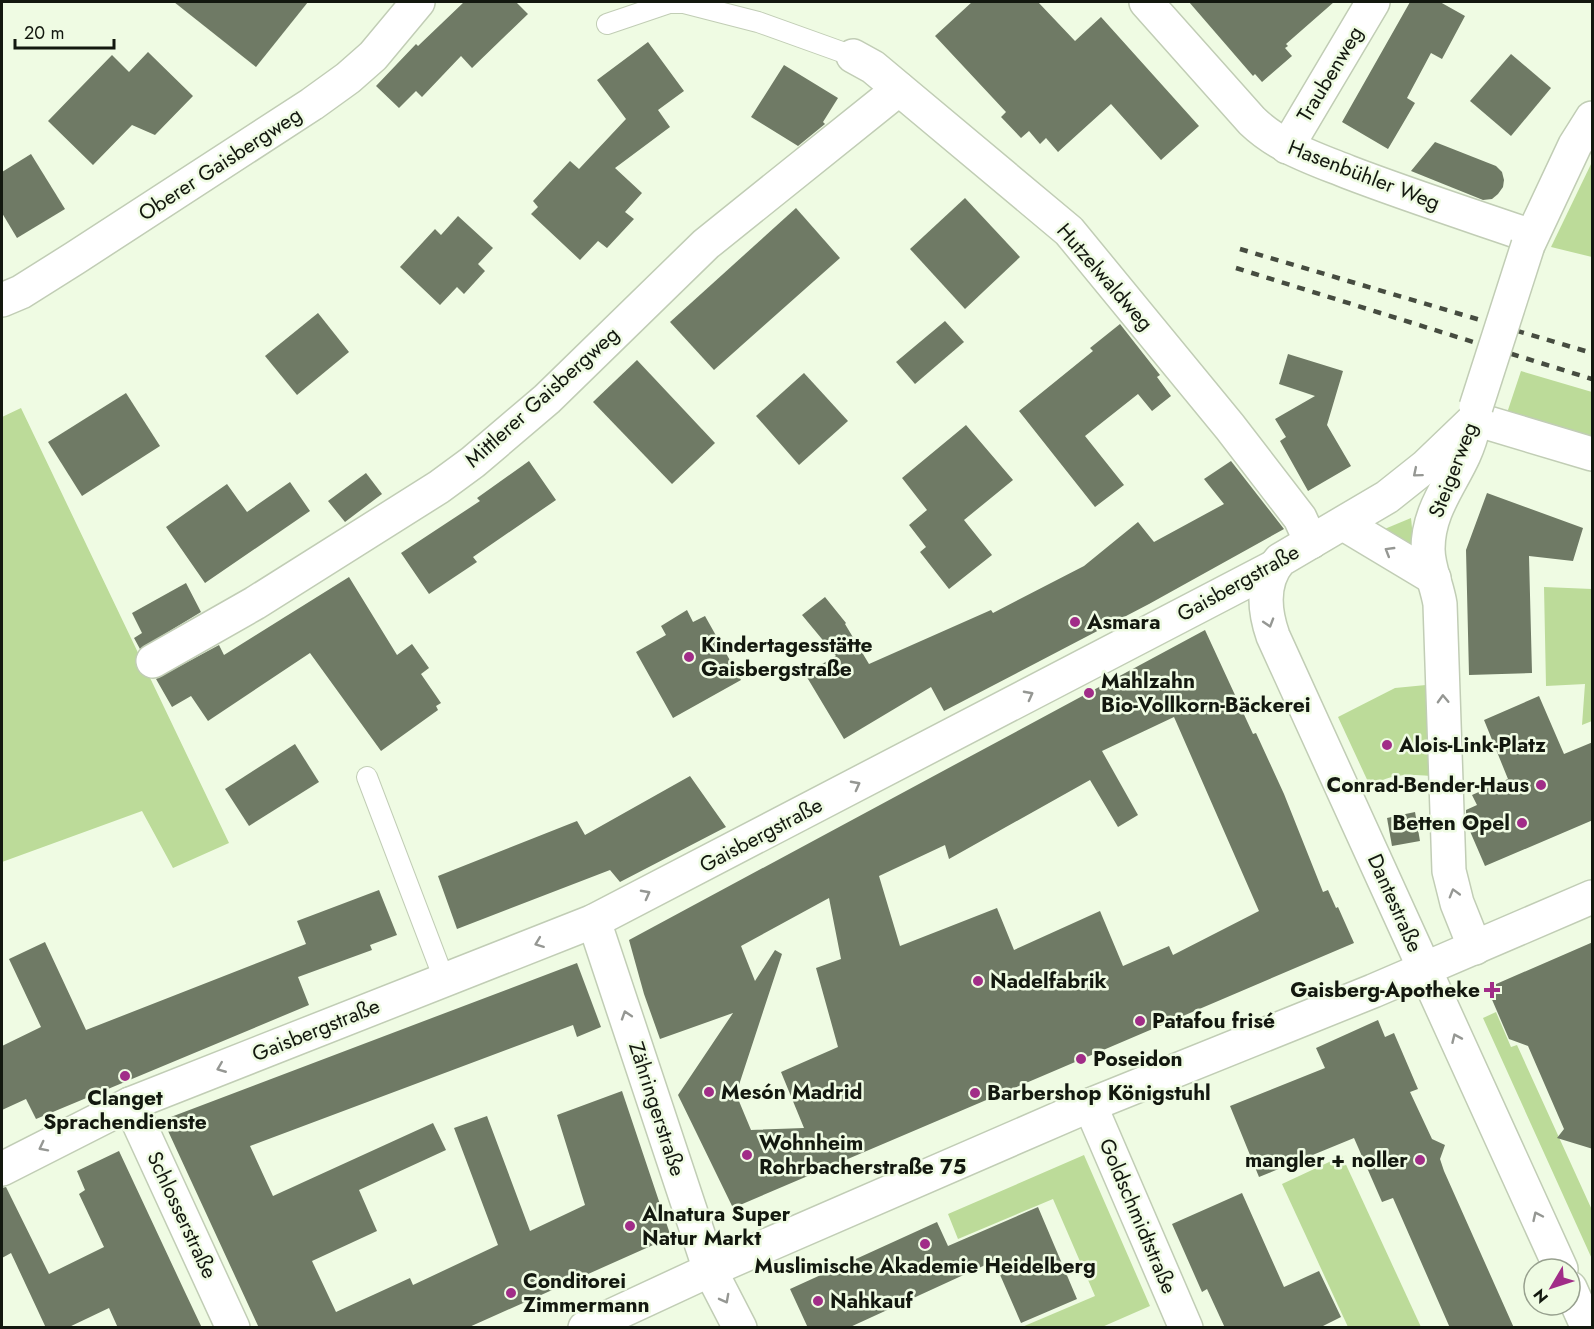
<svg xmlns="http://www.w3.org/2000/svg" width="1594" height="1329" viewBox="0 0 1594 1329" font-family="Jost,sans-serif">
<rect width="100%" height="100%" fill="#effbe3"/>
<!-- green -->
<g fill="#bcdb99">
<path d="M1592 162V257L1551 247Z"/>
<path d="M1521 371 1592 392V453L1503 425Z"/>
<path d="M21 408 229 843 173 868 142 811 2 862V417Z"/>
<path d="M1411 518 1415 557 1375 533Z"/>
<path d="M1544 587 1592 589V721L1582 725 1585 684 1546 686Z"/>
<path d="M1426 685 1430 776C1405 774 1392 774 1370 786L1338 717 1395 688Z"/>
<path d="M1496 1012 1511 1047 1517 1045 1592 1210V1259L1483 1018Z"/>
<path d="M1084 1155 1150 1306 1102 1327H1022L1095 1296 1053 1199 958 1239 948 1214Z"/>
<path d="M1342 1156 1421 1327H1348L1282 1184Z"/>
</g>
<!-- building -->
<g fill="#6f7a65" fill-rule="evenodd">
<path d="M174 2H308L256 67Z"/>
<path d="M464 2H516L528 14 472 68 461 56 422 97 416 91 399 108 376 86 416 44 418 46Z"/>
<path d="M972 2H1038L1075 41 1101 17 1199 126 1161 160 1111 104 1058 152 1046 138 1040 144 1029 131 1021 138 1001 117 1006 112 935 36Z"/>
<path d="M1189 2H1334L1286 44 1288 46 1285 48 1292 56 1262 82 1255 74 1253 76Z"/>
<path d="M1410 2H1440L1465 16 1442 59 1431 53 1407 98 1415 103 1388 149 1342 122Z"/>
<path d="M648 42 684 91 658 110 670 127 615 168 642 193 625 212 634 219 607 248 598 241 580 260 531 214 538 207 533 201 570 161 579 169 626 119 597 80Z"/>
<path d="M148 52 193 96 155 135 132 125 93 165 48 121 112 55 129 72Z"/>
<path d="M1511 54 1551 88 1511 136 1470 101Z"/>
<path d="M784 65 838 98 823 122 825 124 798 146 751 117Z"/>
<path d="M1435 142 1496 166 1502 172 1504 180 1503 187 1498 194 1492 199 1483 200 1411 171Z"/>
<path d="M31 154 65 209 17 238 2 213V172Z"/>
<path d="M965 198 1020 257 965 309 910 249Z"/>
<path d="M796 208 840 258 714 370 670 322Z"/>
<path d="M458 216 493 248 478 264 485 271 464 294 457 287 440 305 400 267 435 229 441 235Z"/>
<path d="M318 313 349 352 297 395 265 356Z"/>
<path d="M945 321 964 342 915 384 896 362Z"/>
<path d="M1120 324 1160 375 1157 377 1171 396 1152 411 1138 394 1085 436 1124 485 1095 507 1019 411 1093 351 1090 348Z"/>
<path d="M1288 354 1343 371 1327 425 1351 466 1308 491 1280 441 1286 437 1275 419 1315 396 1279 384Z"/>
<path d="M637 360 715 443 672 484 593 402Z"/>
<path d="M804 373 848 421 799 465 756 416Z"/>
<path d="M126 393 160 446 82 496 48 442Z"/>
<path d="M966 425 1013 480 964 520 992 555 949 589 920 552 926 547 909 525 927 510 902 478Z"/>
<path d="M529 461 556 500 473 557 477 562 429 594 401 553 480 501 477 498Z"/>
<path d="M1231 461 1284 529 1149 604 944 711 931 687 844 739 805 674 836 656 802 615 825 597 846 623 845 624 869 664 991 610 993 613 1084 566 1138 522 1154 542 1224 504 1204 479Z"/>
<path d="M366 473 382 494 345 522 328 501Z"/>
<path d="M290 482 310 511 205 583 166 527 227 484 247 512Z"/>
<path d="M1487 493 1583 528 1573 561 1529 556 1532 673 1469 675 1466 550Z"/>
<path d="M349 577 397 655 412 644 429 668 421 674 441 703 436 706 438 710 381 751 310 653 208 721 191 696 172 707 156 679 219 645 224 655Z"/>
<path d="M186 583 201 612 140 649 134 638 142 633 132 613Z"/>
<path d="M687 610 693 622 705 616 741 680 673 718 636 652 666 635 661 626Z"/>
<path d="M1205 630 1253 734 1256 733 1284 794 1323 892 1328 890 1336 908 1338 907 1354 943 733 1208 678 1095 733 1013 660 1039 644 994 629 940ZM1174 717 1259 911 1173 955 1169 946 1123 966 1100 911 1014 950 997 908 900 946 879 876 945 845 949 859 1090 780 1118 827 1138 815 1102 751ZM829 898 841 959 816 968 838 1047 781 1072 804 1128 751 1130 736 1094 782 954 775 950 755 981 741 946Z"/>
<path d="M1539 696 1564 754 1593 742V820L1485 866 1466 822V810L1477 805 1472 795 1508 779 1484 720Z"/>
<path d="M295 744 319 782 249 826 225 789Z"/>
<path d="M690 776 726 827 620 882 610 870 457 929 438 876 577 821 585 835Z"/>
<path d="M1415 812 1420 841 1392 846 1387 818Z"/>
<path d="M379 890 397 935 370 945 372 950 298 977 309 1005 36 1119 26 1099 2 1110V1046L41 1027 9 959 45 942 86 1030 306 944 297 921Z"/>
<path d="M1593 942V1149L1557 1138 1564 1129 1528 1046 1509 1039 1487 988Z"/>
<path d="M577 963 601 1027 577 1037 573 1025 250 1146 273 1196 433 1123 446 1150 359 1190 377 1231 312 1261 336 1312 410 1278 413 1285 498 1245 454 1128 487 1116 530 1231 585 1205 557 1115 622 1091 671 1237 467 1328H259L163 1120Z"/>
<path d="M1378 1020 1385 1037 1394 1033 1418 1089 1410 1092 1432 1139 1445 1145 1440 1159 1444 1171 1514 1328H1450L1393 1198 1382 1202 1354 1138 1259 1177 1230 1106 1325 1068 1316 1048Z"/>
<path d="M119 1151 184 1290 202 1328H118L109 1308 67 1328H46L11 1253 2 1258V1188L6 1187 49 1274 104 1247 79 1194 85 1190 77 1171Z"/>
<path d="M1242 1193 1284 1287 1319 1271 1341 1317 1319 1328H1225L1207 1289 1202 1292 1172 1224Z"/>
<path d="M1038 1207 1077 1299 1021 1323 994 1261 848 1328H808L790 1289 937 1222 948 1246Z"/>
</g>
<g fill="none" stroke-linecap="round" stroke-linejoin="round">
<defs>
<g id="service">
<path d="M607 24 669 3H684L758 22 853 56"/>
<path d="M367 777 444 979"/>
</g>
<g id="minor">
<path d="M1146 2 1252 121C1279 147 1313 158 1348 172 1408 195 1470 215 1531 236"/>
<path d="M853 56 873 67 1069 231 1230 427 1300 518 1311 542"/>
<path d="M1287 147 1373 2"/>
<path d="M2 300 21 292 75 258 312 104 348 78 373 56 418 2"/>
<path d="M1475 419 1592 454"/>
<path d="M1344 524 1434 578"/>
<path d="M153 661 255 603 439 487 473 462 547 399 706 244 899 89"/>
<path d="M594 921 710 1270 740 1328"/>
<path d="M1425 970 1561 1269"/>
<path d="M130 1104 233 1328"/>
<path d="M1090 1105 1186 1328"/>
<path d="M2 1169 130 1104 594 921 1274 567"/>
<path d="M1570 1288 1588 1328"/>
</g>
<g id="tertiary">
<path d="M1528 245 1575 145 1592 118"/>
<path d="M1473 428C1464 472 1428 501 1428 549 1428 568 1437 585 1440 604L1449 871 1457 903 1475 948"/>
<path d="M1425 970 1273 636C1264 610 1261 582 1280 560L1387 497 1426 466 1475 419"/>
</g>
<path id="secondary" d="M585 1328 710 1270 1090 1105 1373 991 1592 897"/>
</defs>
<!-- service casing -->
<use href="#service" stroke="#c1cdb5" stroke-width="22"/>
<!-- minor casing -->
<use href="#minor" stroke="#c1cdb5" stroke-width="36"/>
<!-- tertiary casing -->
<use href="#tertiary" stroke="#c1cdb5" stroke-width="36"/>
<!-- secondary casing -->
<use href="#secondary" stroke="#c1cdb5" stroke-width="36"/>
<!-- service -->
<use href="#service" stroke="#fff" stroke-width="20"/>
<!-- minor -->
<use href="#minor" stroke="#fff" stroke-width="33"/>
<!-- tertiary -->
<use href="#tertiary" stroke="#fff" stroke-width="33"/>
<!-- secondary -->
<use href="#secondary" stroke="#fff" stroke-width="33"/>
<!-- rail -->
<g stroke="#464c40" stroke-width="4.5" stroke-dasharray="8 8" stroke-linecap="butt">
<path d="M1240 249 1592 353"/>
<path d="M1236 268 1592 379"/>
</g>
<defs>
<path id="tertiary-bridge" d="M1476 407 1528 245"/>
</defs>
<!-- tertiary-bridge casing -->
<use href="#tertiary-bridge" stroke="#c1cdb5" stroke-width="36" stroke-linecap="butt"/>
<!-- tertiary-bridge -->
<use href="#tertiary-bridge" stroke="#fff" stroke-width="33"/>
</g>
<!-- one-way arrows -->
<defs><path id="oneway-chevron" d="M-2-3.5L2.5 0L-2 3.5" fill="none" stroke-width="1.6" stroke-linecap="round" stroke-linejoin="round" transform="scale(1.5)"/></defs>
<g stroke="#959793">
<use href="#oneway-chevron" transform="translate(1417 473) rotate(140)"/>
<use href="#oneway-chevron" transform="translate(1389 551) rotate(-149)"/>
<use href="#oneway-chevron" transform="translate(1269 623) rotate(73)"/>
<use href="#oneway-chevron" transform="translate(1029 695) rotate(-28)"/>
<use href="#oneway-chevron" transform="translate(1443 699) rotate(-92)"/>
<use href="#oneway-chevron" transform="translate(856 785) rotate(-28)"/>
<use href="#oneway-chevron" transform="translate(1454 893) rotate(-106)"/>
<use href="#oneway-chevron" transform="translate(646 894) rotate(-28)"/>
<use href="#oneway-chevron" transform="translate(539 943) rotate(159)"/>
<use href="#oneway-chevron" transform="translate(626 1015) rotate(-108)"/>
<use href="#oneway-chevron" transform="translate(1456 1038) rotate(-114)"/>
<use href="#oneway-chevron" transform="translate(221 1068) rotate(158)"/>
<use href="#oneway-chevron" transform="translate(43 1147) rotate(153)"/>
<use href="#oneway-chevron" transform="translate(1537 1216) rotate(-115)"/>
<use href="#oneway-chevron" transform="translate(725 1299) rotate(62)"/>
</g>
<!-- markers -->
<g fill="#a12d88" stroke="#effbe3" stroke-width="2">
<circle cx="1075" cy="622" r="6"/>
<circle cx="689" cy="657" r="6"/>
<circle cx="1089" cy="693" r="6"/>
<circle cx="1387" cy="745" r="6"/>
<circle cx="1541" cy="785" r="6"/>
<circle cx="1522" cy="823" r="6"/>
<circle cx="978" cy="981" r="6"/>
<path d="M1489 981h6v6h6v6h-6v6h-6v-6h-6v-6h6z"/>
<circle cx="1140" cy="1021" r="6"/>
<circle cx="1081" cy="1059" r="6"/>
<circle cx="125" cy="1076" r="6"/>
<circle cx="709" cy="1092" r="6"/>
<circle cx="975" cy="1093" r="6"/>
<circle cx="747" cy="1155" r="6"/>
<circle cx="1420" cy="1160" r="6"/>
<circle cx="630" cy="1226" r="6"/>
<circle cx="925" cy="1244" r="6"/>
<circle cx="511" cy="1293" r="6"/>
<circle cx="818" cy="1301" r="6"/>
</g>
<g text-anchor="middle" dominant-baseline="central" stroke-width="5" stroke-linejoin="round" paint-order="stroke">
<!-- street labels -->
<g font-size="21" fill="#13180f" stroke="#effbe3">
<text transform="translate(1330 74) rotate(-59)">Traubenweg</text>
<text transform="translate(220 164) rotate(-33)">Oberer Gaisbergweg</text>
<text transform="translate(1364 175) rotate(21)">Hasenbühler Weg</text>
<text transform="translate(1105 277) rotate(49)">Hutzelwaldweg</text>
<text transform="translate(542 397) rotate(-42)">Mittlerer Gaisbergweg</text>
<text transform="translate(1453 470) rotate(-69)">Steigerweg</text>
<text transform="translate(1238 583) rotate(-29)">Gaisbergstraße</text>
<text transform="translate(761 835) rotate(-28)">Gaisbergstraße</text>
<text transform="translate(1395 903) rotate(66)">Dantestraße</text>
<text transform="translate(316 1030) rotate(-22)">Gaisbergstraße</text>
<text transform="translate(657 1109) rotate(72)">Zähringerstraße</text>
<text transform="translate(182 1215) rotate(65)">Schlosserstraße</text>
<text transform="translate(1138 1216) rotate(67)">Goldschmidtstraße</text>
</g>
<!-- poi labels -->
<g font-size="21" font-weight="bold" fill="#13180f" stroke="#effbe3" text-anchor="start">
<text x="1087" y="622">Asmara</text>
<text x="701" y="645">Kindertagesstätte<tspan x="701" dy="24">Gaisbergstraße</tspan></text>
<text x="1101" y="681">Mahlzahn<tspan x="1101" dy="24">Bio-Vollkorn-Bäckerei</tspan></text>
<text x="1399" y="745">Alois-Link-Platz</text>
<text x="1529" y="785" text-anchor="end">Conrad-Bender-Haus</text>
<text x="1510" y="823" text-anchor="end">Betten Opel</text>
<text x="990" y="981">Nadelfabrik</text>
<text x="1480" y="990" text-anchor="end">Gaisberg-Apotheke</text>
<text x="1152" y="1021">Patafou frisé</text>
<text x="1093" y="1059">Poseidon</text>
<text x="721" y="1092">Mesón Madrid</text>
<text x="987" y="1093">Barbershop Königstuhl</text>
<text x="125" y="1098" text-anchor="middle">Clanget<tspan x="125" dy="24">Sprachendienste</tspan></text>
<text x="759" y="1143">Wohnheim<tspan x="759" dy="24">Rohrbacherstraße 75</tspan></text>
<text x="1408" y="1160" text-anchor="end">mangler + noller</text>
<text x="642" y="1214">Alnatura Super<tspan x="642" dy="24">Natur Markt</tspan></text>
<text x="925" y="1266" text-anchor="middle">Muslimische Akademie Heidelberg</text>
<text x="523" y="1281">Conditorei<tspan x="523" dy="24">Zimmermann</tspan></text>
<text x="830" y="1301">Nahkauf</text>
</g>
</g>
<!-- border -->
<rect width="1594" height="1329" fill="none" stroke="#13180f" stroke-width="6"/>
<!-- north arrow -->
<g transform="translate(1552 1287) rotate(231)"><circle r="28" fill="#effbe3" stroke="#97a08e" stroke-width="1.5"/>
<path d="M0-4.5L10 22L0 15L-10 22Z" fill="#a12d88"/>
<text y="-9" font-size="16" font-weight="bold" text-anchor="middle" fill="#13180f">N</text>
</g>
<!-- scale -->
<path d="M15 39v9h99v-9" fill="none" stroke="#13180f" stroke-width="3"/>
<text x="24" y="39" font-size="18" fill="#13180f" stroke="#effbe3" stroke-width="4.5" paint-order="stroke">20 m</text>
</svg>
